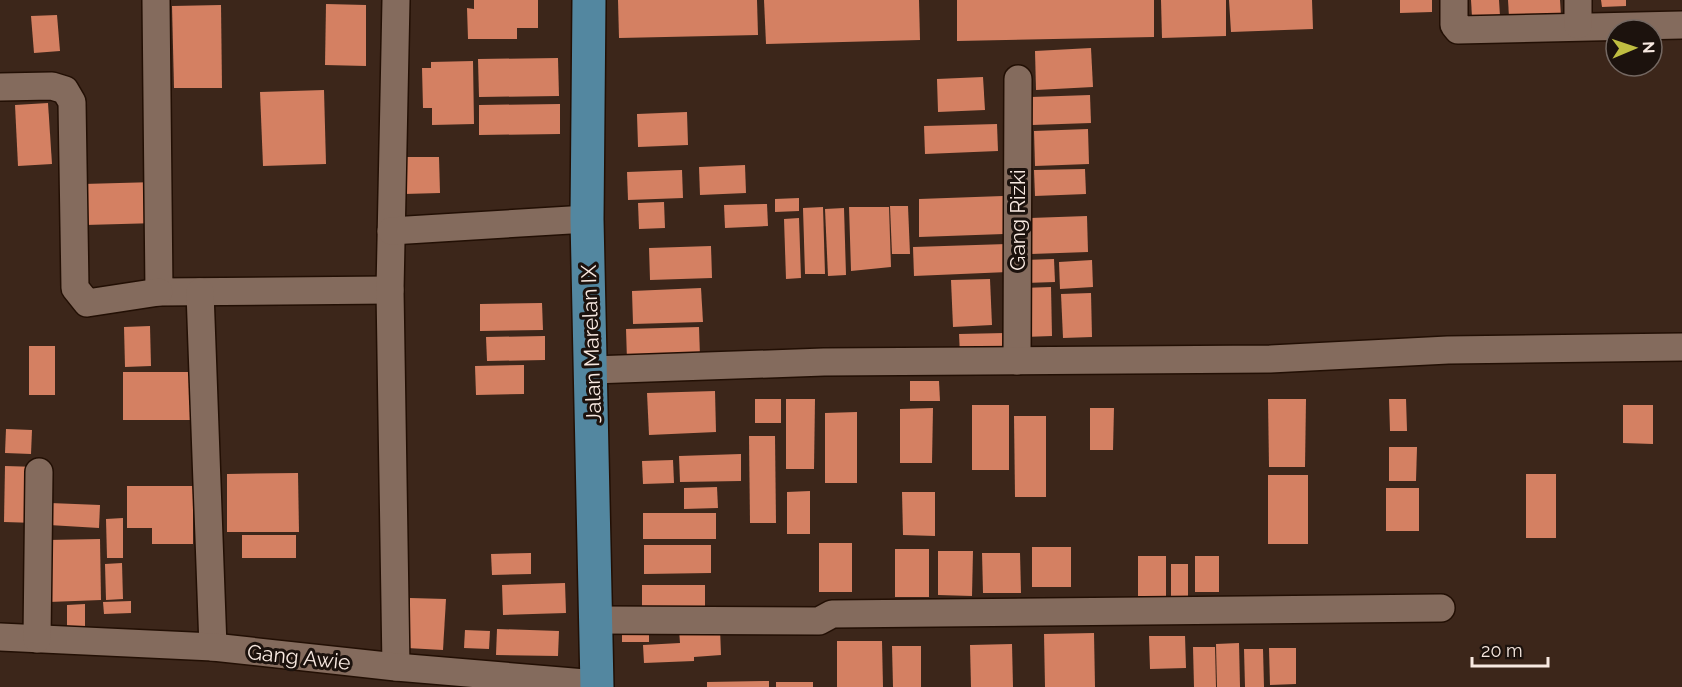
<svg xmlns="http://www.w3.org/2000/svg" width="1682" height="687" viewBox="0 0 1682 687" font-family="Raleway,sans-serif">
<rect width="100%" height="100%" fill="#3c261a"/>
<!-- building -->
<g fill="#d48062">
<path d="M474 0H538V28H517V39H468L467 8 474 9Z"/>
<path d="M618 0H757L758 35 619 38Z"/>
<path d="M764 0H919L920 40 766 44Z"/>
<path d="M957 0H1154V37L957 41Z"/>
<path d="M1161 0H1226V36L1162 38Z"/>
<path d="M1229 0H1312L1313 29 1231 32Z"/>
<path d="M1400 0H1432V12L1400 13Z"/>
<path d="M1471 0H1499L1500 16 1472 17Z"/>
<path d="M1508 0H1560L1561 16 1509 17Z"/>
<path d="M1601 0H1626V6L1602 7Z"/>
<path d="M326 4 366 5V66L325 65Z"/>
<path d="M221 5 222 88H174L172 6Z"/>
<path d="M57 15 60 51 34 53 31 16Z"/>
<path d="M1091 48 1093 87 1036 90 1035 51Z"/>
<path d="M558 58 559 96 479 97 478 59Z"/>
<path d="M473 61 474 124 432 125V108H423L422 68H431V62Z"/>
<path d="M983 77 985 110 938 112 937 79Z"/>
<path d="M324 90 326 164 263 166 260 92Z"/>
<path d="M1090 95 1091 123 1032 125 1031 97Z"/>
<path d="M48 103 52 164 18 166 15 105Z"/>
<path d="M560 104V134L479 135V105Z"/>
<path d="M687 112 688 145 638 147 637 114Z"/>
<path d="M997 124 998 151 925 154 924 126Z"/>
<path d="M1088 129 1089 164 1035 166 1034 131Z"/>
<path d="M403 157H439L440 193 404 194Z"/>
<path d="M745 165 746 193 700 195 699 167Z"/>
<path d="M1085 169 1086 194 1035 196 1034 170Z"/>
<path d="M682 170 683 198 628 200 627 172Z"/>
<path d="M156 182 158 223 85 225 83 184Z"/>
<path d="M1003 196 1004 234 919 237V199Z"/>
<path d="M799 198V211L775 212V199Z"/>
<path d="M664 202 665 228 639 229 638 203Z"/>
<path d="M767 204 768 226 725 228 724 205Z"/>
<path d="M890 206H908L910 254H892Z"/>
<path d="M823 207 825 274H805L803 208Z"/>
<path d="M849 207H889L891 267 851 271Z"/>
<path d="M844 208 846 275 828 276 825 209Z"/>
<path d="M1087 216 1088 252 1031 254 1030 218Z"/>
<path d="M799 218 801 278 786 279 784 219Z"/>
<path d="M1007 244 1008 272 914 276 913 247Z"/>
<path d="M711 246 712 278 650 280 649 248Z"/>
<path d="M1054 259 1055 282 1025 283 1024 260Z"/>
<path d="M1092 260 1093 287 1060 289 1059 262Z"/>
<path d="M990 279 992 325 953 327 951 280Z"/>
<path d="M1051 287 1052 336 1024 337 1022 288Z"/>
<path d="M701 288 703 322 633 324 632 291Z"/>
<path d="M1091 293 1092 337 1063 338 1061 294Z"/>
<path d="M542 303 543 330 480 331V304Z"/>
<path d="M150 326 151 366 125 367 124 327Z"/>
<path d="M699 327 700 357 627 360 626 329Z"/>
<path d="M1005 333 1006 353 960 355 959 334Z"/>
<path d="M545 336V360L487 361 486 337Z"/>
<rect x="29" y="346" width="26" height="49"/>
<path d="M524 365V394L476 395 475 366Z"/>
<path d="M123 372H192L193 420H123Z"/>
<path d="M910 381H939L940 401H910Z"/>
<path d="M715 391 716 432 649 435 647 393Z"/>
<rect x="755" y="399" width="26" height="24"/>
<path d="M786 399H815L814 469H786Z"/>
<path d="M1268 399H1306L1305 467H1269Z"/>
<path d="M1389 399H1406L1407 431H1390Z"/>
<rect x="972" y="405" width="37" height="65"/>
<path d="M1623 405H1653V444L1623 443Z"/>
<path d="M933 408 932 463H900V409Z"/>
<path d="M1090 408H1114L1113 450H1090Z"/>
<path d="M857 412V483H825V413Z"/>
<path d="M1014 416H1046V497H1015Z"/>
<path d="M6 429 32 430 31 454 5 453Z"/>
<path d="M749 436H775L776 523H750Z"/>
<path d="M1389 447H1417L1416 481H1389Z"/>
<path d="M741 454V481L680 482 679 456Z"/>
<path d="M673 460 674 483 643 484 642 461Z"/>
<path d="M5 466 38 467 36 523 4 522Z"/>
<path d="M298 473 299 532H227V474Z"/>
<rect x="1526" y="474" width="30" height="64"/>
<rect x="1268" y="475" width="40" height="69"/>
<path d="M127 486H193V544H152V528H127Z"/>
<path d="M717 487 718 508 684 509V488Z"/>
<rect x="1386" y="488" width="33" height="43"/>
<path d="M810 491V534H787V492Z"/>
<path d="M902 492H935V536L903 535Z"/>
<path d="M50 503 100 505 99 528 49 525Z"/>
<rect x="643" y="513" width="73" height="26"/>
<path d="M123 518V558H107L106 519Z"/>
<rect x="242" y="535" width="54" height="23"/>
<path d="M100 539 101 600 49 602 47 540Z"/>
<rect x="819" y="543" width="33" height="49"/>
<path d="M644 545H711V573L644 574Z"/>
<rect x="1032" y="547" width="39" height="40"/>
<rect x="895" y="549" width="34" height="48"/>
<path d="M938 551H973L972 596 938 595Z"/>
<path d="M531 553V574L492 575 491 554Z"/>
<path d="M982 553H1020L1021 593H983Z"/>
<rect x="1138" y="556" width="28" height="40"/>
<rect x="1195" y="556" width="24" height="36"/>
<path d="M122 563 123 599 106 600 105 564Z"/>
<rect x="1171" y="564" width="17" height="34"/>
<path d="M565 583 566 613 503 615 502 585Z"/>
<rect x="642" y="585" width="63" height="31"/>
<path d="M410 598 446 599 443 650 407 648Z"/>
<path d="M131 601V613L104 614 103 602Z"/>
<path d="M85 604V630H67V605Z"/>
<rect x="622" y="621" width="27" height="21"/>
<path d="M720 628 721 655 694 657V661L644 663 643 645 680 643 679 630Z"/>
<path d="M497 629 559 631 558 656 496 655Z"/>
<path d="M465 630 490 631 489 649 464 648Z"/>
<path d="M1094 633 1095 687H1045L1044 634Z"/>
<path d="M1149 636H1185L1186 668 1150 669Z"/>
<path d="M837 641H882L883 687H837Z"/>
<path d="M1239 643 1240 687H1217L1216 644Z"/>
<path d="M1012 644 1013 687H971L970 645Z"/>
<path d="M892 646H921V687H893Z"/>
<path d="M1193 647H1215L1216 687H1194Z"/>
<path d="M1269 648H1296V684L1270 685Z"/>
<path d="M1244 649H1263L1264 687H1245Z"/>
<path d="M769 681V687H707V682Z"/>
<rect x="776" y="682" width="37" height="5"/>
</g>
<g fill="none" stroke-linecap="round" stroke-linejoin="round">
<defs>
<g id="minor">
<path d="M156 0 159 292 390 290"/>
<path d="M396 0 390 290 396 667"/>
<path d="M1454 0V25L1458 30 1682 25"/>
<path d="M1578 0V25"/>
<path d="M0 87 52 86 65 90 72 102 75 288 87 303 159 292"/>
<path d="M391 231 587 219"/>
<path d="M200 292 213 647"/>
<path d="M1017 361 1018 79"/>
<path d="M592 370 824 362 1270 359 1448 350 1682 347"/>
<path d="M597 620 819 621 832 614 1441 608"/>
<path d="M0 637 213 647 396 667 597 684"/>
<path d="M37 639 39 472"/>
</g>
<path id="major" d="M589 0 587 219 597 687"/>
</defs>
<!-- minor casing -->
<use href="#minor" stroke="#220f04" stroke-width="30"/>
<!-- major casing -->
<use href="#major" stroke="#220f04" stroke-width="36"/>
<!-- minor -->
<use href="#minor" stroke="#846b5d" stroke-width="27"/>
<!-- major -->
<use href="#major" stroke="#5387a0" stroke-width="33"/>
</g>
<g text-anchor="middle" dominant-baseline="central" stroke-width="6" stroke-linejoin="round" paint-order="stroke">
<!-- street labels -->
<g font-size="21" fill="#f8e9e1" stroke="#1c120d">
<text transform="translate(1017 220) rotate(-90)">Gang Rizki</text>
<text transform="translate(591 344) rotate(-92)">Jalan Marelan IX</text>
<text transform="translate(299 657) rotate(6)">Gang Awie</text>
</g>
</g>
<!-- north arrow -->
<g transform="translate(1634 48) rotate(88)"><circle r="28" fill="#1c120d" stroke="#746862" stroke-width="1.5"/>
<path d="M0-4.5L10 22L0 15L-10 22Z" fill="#c0be41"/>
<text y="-9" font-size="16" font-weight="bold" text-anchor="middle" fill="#f8e9e1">N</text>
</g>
<!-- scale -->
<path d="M1472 657v9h76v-9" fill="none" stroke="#f8e9e1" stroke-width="3"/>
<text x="1481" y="657" font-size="18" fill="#f8e9e1" stroke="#1c120d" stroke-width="4.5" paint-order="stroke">20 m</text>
</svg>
